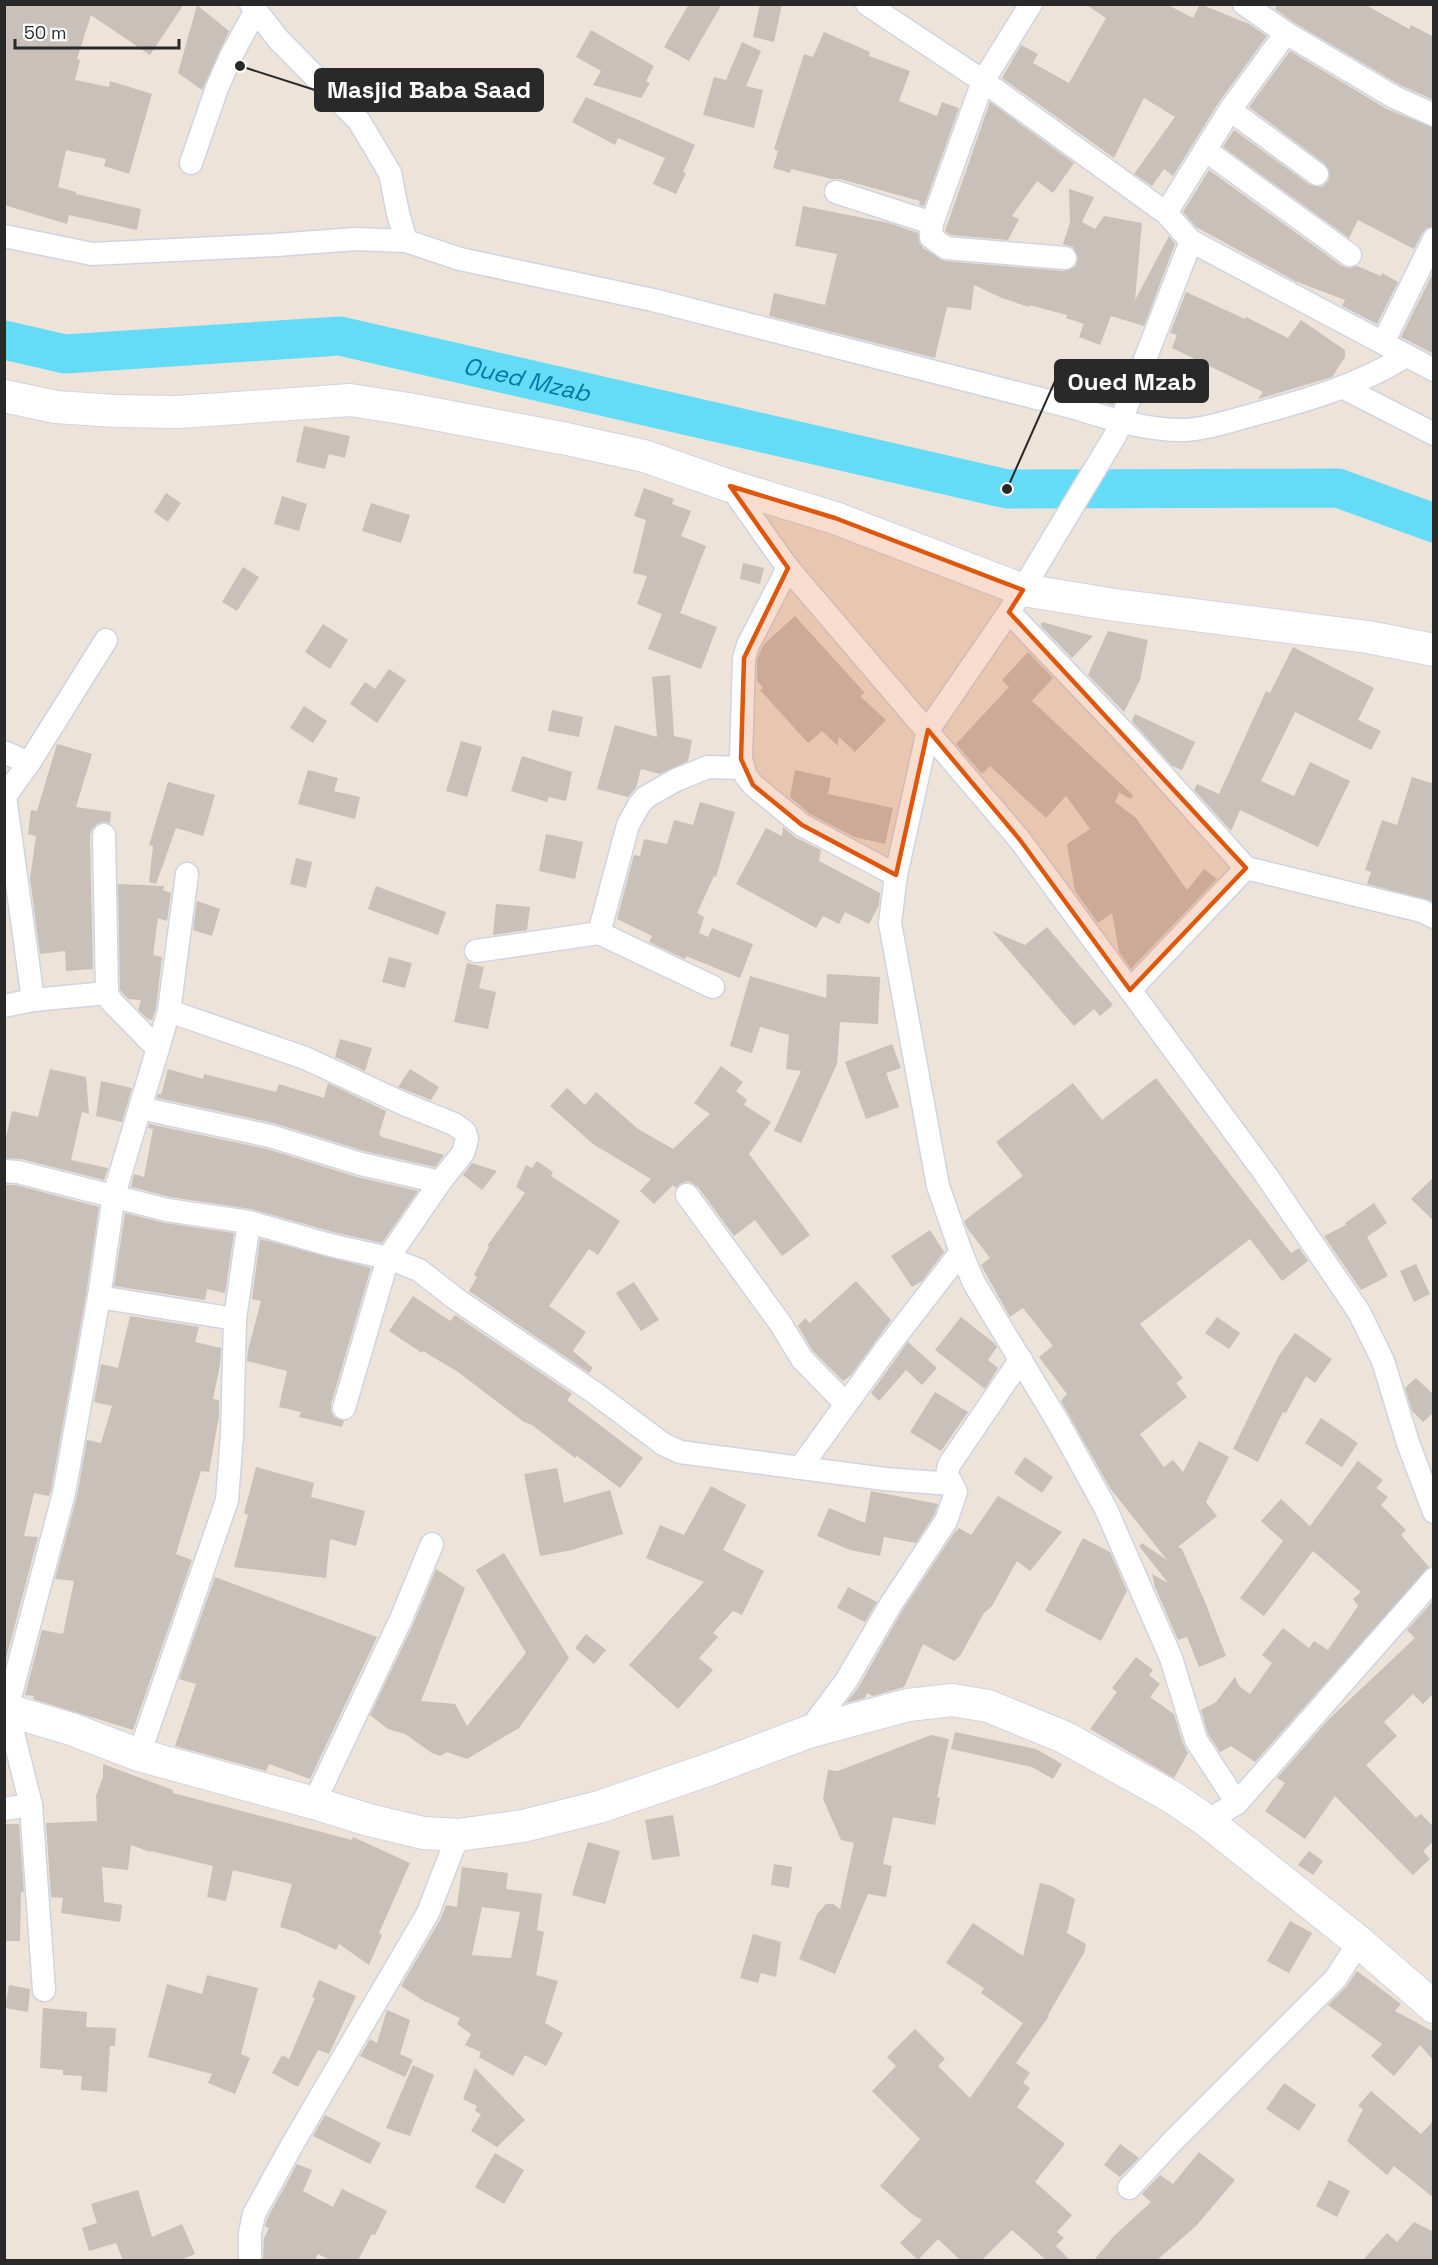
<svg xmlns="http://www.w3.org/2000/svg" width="1438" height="2265" viewBox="0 0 1438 2265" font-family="'Space Grotesk',sans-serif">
<rect width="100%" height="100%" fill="#ede3d9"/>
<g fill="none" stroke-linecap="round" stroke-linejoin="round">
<!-- river -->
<path stroke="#64dcf7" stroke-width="39" id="s1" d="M4 340 65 354 340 336 1007 489 1338 488 1434 523"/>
</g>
<!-- building -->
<g fill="#c8c0b9" fill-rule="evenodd">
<path d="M4 4H184L150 55 91 15 77 59 80 60 75 80 109 87 110 81 152 94 129 174 104 166 106 159 66 150 58 187 76 192V194L141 209 137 230 69 215 67 224 4 205Z"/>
<path d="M689 4H722L689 61 664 47Z"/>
<path d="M760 4H782L774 42 753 37Z"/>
<path d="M1085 4H1166L1193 18 1200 4 1249 24 1267 36 1219 102 1173 176 1164 169 1152 186 1134 174 1175 117 1144 98 1114 158 1002 78 1021 45 1038 54 1033 63 1069 83 1106 18Z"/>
<path d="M1278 4H1364L1409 29 1411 25 1434 37V100L1400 85 1293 22 1275 9Z"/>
<path d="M197 5 229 31 202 90 178 73Z"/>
<path d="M591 30 654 66 646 81 650 83 641 98 593 85 601 71 576 57Z"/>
<path d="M824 32 870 52 869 56 910 71 899 101 937 116 942 102 959 108 924 206 919 205 920 201 840 179H832L791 169 790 173 773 168 778 151 774 149 804 54 813 57Z"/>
<path d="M742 42 761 51 746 86 763 90 754 128 703 115 714 77 726 80Z"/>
<path d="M1290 51 1387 109 1434 128V226L1427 228 1422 233 1414 249 1358 220 1349 238 1223 147 1234 130 1310 185 1322 187 1328 181 1330 175 1325 164 1249 107Z"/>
<path d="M586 97 695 145 683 172 686 173 676 194 653 184 665 158 618 138 615 145 572 122Z"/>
<path d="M990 102 1074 163 1053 193 1037 181 1012 216 1019 219 1008 240 951 235 945 231Z"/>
<path d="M1209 170 1342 266 1349 268 1357 266 1381 276 1382 273 1398 282 1377 324 1342 306 1345 300 1295 281 1196 227 1183 212Z"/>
<path d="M1069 189 1094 197 1082 222 1095 229 1104 216 1142 223 1135 300 1169 236 1175 244 1144 326 1111 316 1100 345 1079 337 1084 324 1066 318 1067 315 1029 305V307L1002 298 974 285 971 310 947 307 935 358 769 316 774 293 825 305 837 254 795 246 803 206 889 223 918 233 919 242 923 248 944 261 1064 271 1076 266 1078 259 1073 247 1063 244 1070 223Z"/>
<path d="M1434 271V354L1401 337Z"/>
<path d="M1186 292 1245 319 1246 317 1288 338 1301 320 1345 350V357L1332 377 1258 399 1263 392 1172 348 1177 335 1170 333Z"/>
<path d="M1057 375 1092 384 1091 388 1117 395 1113 405 1053 388Z"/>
<path d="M304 426 350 436 345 458 329 454 325 469 296 462Z"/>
<path d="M644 488 674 499 672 504 691 511 681 536 706 546 680 613 717 627 701 669 648 649 662 614 637 604 647 576 633 573 646 520 634 516Z"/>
<path d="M166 493 181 503 168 522 154 512Z"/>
<path d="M282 496 307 504 299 531 274 524Z"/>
<path d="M371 503 410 515 401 543 362 531Z"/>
<path d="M743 563 764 568 760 584 740 579Z"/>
<path d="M243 567 259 577 237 611 222 602Z"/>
<path d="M795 616 865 693 860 696 886 720 855 752 839 737 838 746 822 731 808 743 760 690 763 688 757 681V660L761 650 764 644Z"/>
<path d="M1042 622 1093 636 1072 658 1041 626Z"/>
<path d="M323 624 348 640 330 669 305 652Z"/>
<path d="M1108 631 1148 640 1140 680 1124 712 1088 675Z"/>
<path d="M1293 647 1374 688 1358 720 1381 731 1371 750 1295 712 1261 781 1294 796 1310 762 1350 781 1318 847 1240 810 1231 831 1194 790 1197 784 1219 794 1266 691 1270 693Z"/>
<path d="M1028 652 1053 678 1032 701 1133 795 1131 799 1118 792 1119 794 1115 802 1136 818 1187 890 1204 869 1217 879 1131 969 1119 952 1112 913 1098 923 1075 891 1067 844 1090 829 1066 796 1046 818 990 766 982 774 956 744 1009 687 1002 680Z"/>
<path d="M389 669 406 680 377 723 350 704 365 682 375 689Z"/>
<path d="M670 675 674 736 692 740 688 761 660 774 641 769 636 788 628 797 597 789 615 725 657 737 652 677Z"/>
<path d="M304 706 327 721 313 743 290 728Z"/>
<path d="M552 710 583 717 579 737 548 731Z"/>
<path d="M1135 714 1195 742 1182 770 1172 766 1132 721Z"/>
<path d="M461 741 482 747 467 797 446 791Z"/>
<path d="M57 744 92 754 76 807 111 812 110 823 103 822 97 824 92 829 90 835 93 969 66 971 65 951 40 954 30 878 36 836 28 834 31 810 37 811Z"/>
<path d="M522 756 572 772 566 801 549 797 547 802 511 791Z"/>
<path d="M308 770 338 778 334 791 360 797 355 819 298 804Z"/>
<path d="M795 770 831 778 828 794 893 808 885 844 854 837 810 814 790 797Z"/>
<path d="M1412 777 1434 784 1432 901 1367 884 1371 872 1365 870 1382 820 1397 825Z"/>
<path d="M168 782 215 795 203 836 176 828 156 884 149 882 153 846 149 845Z"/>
<path d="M700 802 735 812 716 877 714 876 697 913 704 917 699 933 708 937 712 928 753 944 740 978 686 956 685 959 649 942 652 936 617 919 634 855 640 856 644 839 667 844 674 820 693 825Z"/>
<path d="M783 827 795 837 821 850 819 861 880 893 879 905 869 924 845 912 839 924 823 916 816 928 736 884 766 828 782 836Z"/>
<path d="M546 834 583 842 575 879 539 871Z"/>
<path d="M296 858 312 862 306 888 290 884Z"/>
<path d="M118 884 164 886 163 890 171 893 167 921 158 918 153 955 162 957 156 1008 152 1020 148 1019 138 1010 141 1000 128 999 120 990Z"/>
<path d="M376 886 446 912 438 935 368 909Z"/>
<path d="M197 901 220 909 212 936 193 930Z"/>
<path d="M496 904 530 907 527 930 493 935Z"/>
<path d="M1047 927 1113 1005 1100 1016 1094 1009 1074 1026 992 931 1025 945Z"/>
<path d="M389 957 412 963 405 988 382 982Z"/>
<path d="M467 963 484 967 479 988 496 992 488 1029 454 1022Z"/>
<path d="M827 974 880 977 878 1024 840 1022 837 1064 801 1143 774 1131 801 1071 786 1069 789 1035 760 1027 752 1053 730 1046 750 976 826 998Z"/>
<path d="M340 1039 372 1048 365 1071 335 1057Z"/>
<path d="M892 1044 901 1068 886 1073 899 1107 866 1119 845 1062Z"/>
<path d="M721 1066 743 1082 736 1091 747 1100 744 1105 771 1122 749 1154 810 1235 782 1256 755 1220 734 1236 698 1187 688 1181 680 1184 676 1188 673 1185 654 1204 640 1191 651 1179 593 1144 550 1106 567 1088 585 1105 596 1092 638 1129 673 1149 710 1114 694 1103Z"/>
<path d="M50 1069 86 1077 89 1114 82 1112 71 1160 108 1168 104 1180 21 1159 4 1158V1146L12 1111 38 1117Z"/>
<path d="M168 1069 203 1079 204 1074 276 1092 279 1084 324 1098 328 1083 386 1111 379 1134 382 1137 444 1155 435 1167 364 1151 273 1123 157 1098 158 1094 161 1095Z"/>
<path d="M410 1069 439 1087 431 1100 398 1087Z"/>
<path d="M1156 1078 1291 1253 1299 1248 1308 1261 1282 1281 1250 1239 1140 1324 1183 1378 1176 1383 1187 1397 1140 1434 1164 1467 1173 1460 1183 1472 1199 1441 1229 1457 1206 1502 1217 1516 1178 1547 1182 1549 1205 1602 1226 1656 1199 1667 1187 1637 1178 1640 1155 1587 1152 1574 1168 1583 1139 1546 1142 1543 1167 1560 1110 1488 1061 1401 1067 1394 1039 1357 1053 1346 1023 1308 1010 1317 981 1265 990 1258 967 1228 964 1221 1023 1176 996 1142 1073 1083 1102 1120Z"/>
<path d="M101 1081 132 1088 122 1122 96 1116Z"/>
<path d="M149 1124 267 1149 357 1177 418 1191 382 1243 333 1232 251 1209 170 1197 131 1187 134 1174 144 1177 153 1129 148 1128Z"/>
<path d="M537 1161 553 1172 551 1176 620 1221 598 1255 589 1249 549 1306 586 1332 573 1351 593 1368 589 1373 469 1291 477 1277 474 1275 489 1247 487 1246 525 1193 516 1187 526 1165 532 1168Z"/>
<path d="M472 1163 497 1171 482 1190 463 1175Z"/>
<path d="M1434 1177V1221L1411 1199Z"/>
<path d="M4 1185H16L99 1207 86 1295 51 1490 49 1496 34 1493 24 1536 38 1537 4 1666Z"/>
<path d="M1374 1203 1387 1223 1367 1237 1388 1276 1361 1290 1324 1236 1346 1225 1345 1223Z"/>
<path d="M125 1213 165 1223 234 1233 225 1293 207 1289 205 1300 114 1286Z"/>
<path d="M930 1230 944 1252 922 1281 912 1287 891 1256Z"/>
<path d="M260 1239 371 1268 331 1404V1411L334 1417 344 1421 342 1427 299 1417 301 1412 279 1407 287 1371 247 1361 248 1350 261 1301 252 1299Z"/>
<path d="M1416 1264 1430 1294 1414 1302 1400 1271Z"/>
<path d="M856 1281 891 1320 851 1375 843 1381 813 1351 798 1326 805 1318 810 1323Z"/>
<path d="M634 1282 659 1320 641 1331 616 1293Z"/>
<path d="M413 1296 450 1321 455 1315 572 1394 567 1400 643 1458 620 1488 577 1456 575 1458 532 1425 524 1422 458 1372 423 1351 422 1353 389 1331Z"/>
<path d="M130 1316 199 1327 195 1342 221 1348 220 1365 213 1399 219 1400V1416L209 1472 201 1471 176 1554 192 1560 133 1730 33 1699 34 1696 25 1695 42 1630 63 1634 74 1581 55 1579 77 1496 87 1440 101 1443 112 1406 94 1402 101 1364 118 1368Z"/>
<path d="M961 1317 994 1343 997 1347 988 1360 998 1368 985 1389 935 1350Z"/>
<path d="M1217 1317 1240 1333 1229 1349 1205 1333Z"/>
<path d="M1295 1333 1332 1359 1315 1383 1306 1376 1286 1413 1283 1412 1258 1462 1233 1449 1278 1357Z"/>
<path d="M908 1342 937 1368 922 1385 906 1370 879 1401 871 1393Z"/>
<path d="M1416 1378 1434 1395V1412L1423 1422 1412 1411 1405 1388Z"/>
<path d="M935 1392 968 1412 941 1451 910 1432Z"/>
<path d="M1321 1418 1358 1443 1342 1467 1305 1443Z"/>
<path d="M1025 1457 1053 1477 1042 1493 1014 1473Z"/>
<path d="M1358 1461 1383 1480 1376 1488 1388 1497 1381 1505 1406 1530 1401 1535 1429 1567 1255 1762 1231 1746 1220 1752 1208 1734 1201 1710 1216 1702 1235 1677 1239 1686 1250 1694 1272 1663 1262 1655 1283 1628 1309 1648 1314 1641 1328 1650 1358 1606 1353 1599 1361 1592 1313 1551 1264 1616 1240 1598 1283 1541 1261 1521 1281 1499 1310 1526Z"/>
<path d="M256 1467 314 1483 311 1497 365 1511 356 1546 330 1539 326 1578 234 1567 248 1515 244 1513Z"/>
<path d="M557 1468 564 1503 610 1490 623 1534 572 1550 540 1556 524 1474Z"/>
<path d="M711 1486 746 1505 723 1550 764 1571 742 1615 733 1611 713 1633 718 1637 699 1658 713 1670 678 1709 629 1665 704 1582 646 1558 660 1525 684 1535Z"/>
<path d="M871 1491 938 1504 934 1515 916 1543 884 1537 880 1556 850 1550 817 1536 829 1508 865 1523Z"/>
<path d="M998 1496 1062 1532 1030 1571 1017 1561 992 1606 984 1613 960 1656 954 1661 923 1644 904 1687 873 1696 867 1693 865 1698 846 1703 858 1688 902 1611 954 1533 959 1528 971 1535Z"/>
<path d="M1083 1538 1110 1552 1127 1591 1101 1641 1045 1611Z"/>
<path d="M504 1553 569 1658 519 1728 467 1759 447 1752 440 1756 432 1753 405 1734 388 1729 370 1715 413 1625 436 1569 465 1588 421 1701 455 1704 467 1726 526 1653 476 1570Z"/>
<path d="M215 1577 377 1637 310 1779 269 1764 266 1771 175 1746 196 1684 179 1679Z"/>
<path d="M848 1587 877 1602 865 1622 837 1608Z"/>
<path d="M1434 1600V1693L1423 1704 1413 1694 1384 1722 1397 1736 1366 1765 1416 1818 1421 1814 1434 1827V1841L1423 1851 1430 1859 1413 1875 1335 1796 1305 1839 1265 1811 1285 1783 1277 1778 1328 1720 1415 1638 1407 1630Z"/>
<path d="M586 1634 606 1650 594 1664 575 1648Z"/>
<path d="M1136 1657 1153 1670 1149 1675 1160 1684 1150 1697 1174 1714 1183 1744 1188 1753 1174 1778 1090 1729 1117 1692 1112 1688Z"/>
<path d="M955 1732 1036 1749 1062 1764 1053 1779 1032 1767 951 1749Z"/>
<path d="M931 1735 949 1739 937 1797 940 1798 935 1825 893 1817 883 1864 892 1866 886 1897 868 1894 835 1974 799 1959 817 1914 826 1904H833L840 1909 854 1843 841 1840 823 1799 828 1770 838 1771Z"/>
<path d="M103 1764 173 1790V1793L352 1840 353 1837 410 1863 379 1933 382 1935 369 1965 339 1944 336 1950 297 1932 280 1927 292 1884 233 1870 226 1901 207 1897 213 1866 151 1851 150 1852 131 1845 128 1870 102 1867 104 1902 122 1905 120 1922 61 1913 63 1898 51 1897 46 1823 97 1821 96 1796 103 1777Z"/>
<path d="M673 1815 680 1856 652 1860 645 1820Z"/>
<path d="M4 1824H19L24 1892H21L20 1941H4Z"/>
<path d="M588 1842 620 1851 605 1904 572 1895Z"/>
<path d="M1309 1851 1323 1861 1313 1875 1298 1865Z"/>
<path d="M774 1864 792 1867 789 1888 771 1885Z"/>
<path d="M462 1867 508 1873 506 1889 542 1894 537 1930 544 1932 536 1975 558 1981 545 2023 563 2033 546 2066 525 2055 513 2076 479 2057 481 2052 465 2045 471 2034 457 2024 460 2018 427 2002V2003L401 1986 440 1920 446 1905 457 1907ZM482 1907 520 1912 511 1958 472 1955Z"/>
<path d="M1040 1883 1052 1886 1075 1899 1067 1933 1086 1944 1084 1953 1048 2015 1049 2016 1016 2063 1030 2073 1023 2083 1030 2088 1017 2107 1065 2144 1035 2182 1072 2215 1057 2232 1064 2238 1056 2246 1070 2260H1046L1012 2230 982 2260H960L938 2239 918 2260 900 2243 922 2220 912 2214 880 2186 920 2139 872 2091 896 2066 887 2057 915 2029 945 2059 938 2066 970 2098 1023 2023 981 1993 984 1988 946 1963 973 1923 1023 1956Z"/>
<path d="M1290 1921 1312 1933 1289 1973 1267 1961Z"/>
<path d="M753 1934 781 1942 776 1977 761 1973 758 1983 740 1978Z"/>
<path d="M1357 1971 1401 2004 1395 2011 1434 2032V2061L1420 2045 1394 2076 1371 2056 1382 2044 1328 2005 1346 1987Z"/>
<path d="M207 1975 258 1988 241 2054 250 2058 235 2094 208 2083 212 2074 148 2057 167 1984 202 1994Z"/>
<path d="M319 1980 356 1996 329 2054 318 2050 298 2087 272 2073 282 2055 289 2059 315 1998 312 1997Z"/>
<path d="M9 1985 30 1989 28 2012 5 2008Z"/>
<path d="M43 2008 87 2012 86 2027 116 2028 115 2046H110L107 2092 81 2090 82 2076 63 2075V2070L40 2068Z"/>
<path d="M387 2010 410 2020 400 2054 413 2060 405 2077 360 2056 370 2039 377 2043Z"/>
<path d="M413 2065 434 2075 410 2136 386 2128Z"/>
<path d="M475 2068 525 2120 497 2147 471 2131 481 2114 475 2111 477 2106 463 2099Z"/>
<path d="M1284 2083 1316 2105 1299 2131 1266 2109Z"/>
<path d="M1371 2091 1421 2134 1434 2120V2198L1394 2166 1387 2175 1347 2141 1363 2109 1358 2106Z"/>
<path d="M325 2115 381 2143 370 2164 313 2136Z"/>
<path d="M1120 2144 1139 2158 1120 2177 1104 2165Z"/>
<path d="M1199 2152 1235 2180 1196 2226 1157 2260H1094L1114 2236 1151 2202 1142 2194 1160 2175 1173 2184Z"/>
<path d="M495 2153 524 2170 504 2204 475 2187Z"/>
<path d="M297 2164 312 2170 303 2191 333 2207 342 2189 387 2211 375 2235 372 2234 358 2260H330L318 2254 315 2260H263L264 2238 269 2228 265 2226 267 2219Z"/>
<path d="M1329 2180 1350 2191 1337 2217 1316 2206Z"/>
<path d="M138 2190 152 2237 182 2224 195 2254 181 2260H123L116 2243 89 2251 82 2228 97 2223 91 2204Z"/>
<path d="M1414 2222 1434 2232V2260H1363L1387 2233 1397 2242Z"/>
</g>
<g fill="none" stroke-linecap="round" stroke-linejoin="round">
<defs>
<g id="street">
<path d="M251 4 278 39 359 121 390 173 398 213 406 241"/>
<path d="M867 4 983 81 1166 213 1191 241 1116 434 1009 612 928 730 896 875 890 923 938 1186 961 1252 974 1283 1058 1422 1105 1507 1171 1658 1196 1740 1237 1803"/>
<path d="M1031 4 983 81 932 223 931 237 946 248 1065 258"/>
<path d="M1244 4 1286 33 1394 97 1434 115"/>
<path d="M1230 110 1317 174"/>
<path d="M1205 150 1350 255"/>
<path d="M191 163 217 88 231 56 256 10"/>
<path d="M836 192 932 223"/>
<path d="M1166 213 1230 110 1286 33"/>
<path d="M4 236 92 254 276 245 355 239 406 241 460 259 653 300 1068 406C1106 417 1145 431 1185 430 1208 429 1230 421 1252 415 1308 400 1357 386 1406 356"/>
<path d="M1191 241 1434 370"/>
<path d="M1383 343 1434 239"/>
<path d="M1344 388 1434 434"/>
<path d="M730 486 788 568 1020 840 1266 1175 1359 1312 1383 1361 1408 1443 1434 1512"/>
<path d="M788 568 748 645 744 658 741 759 746 776 753 785 802 825 896 875"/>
<path d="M1009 612 1133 742 1246 868 1422 911 1434 917"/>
<path d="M4 752 29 763"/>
<path d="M104 835 107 993 111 1001 158 1049"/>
<path d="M599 933 628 825 639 805 646 797 676 780 708 767 743 768"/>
<path d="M476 951 599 933 713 987"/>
<path d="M1130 990 1246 868"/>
<path d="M33 1000 5 796 29 763 106 640"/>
<path d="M4 1006 33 1000 107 993"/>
<path d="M169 1011 305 1058 404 1104 454 1124 465 1132 467 1139 463 1153 440 1182 388 1258 344 1408"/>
<path d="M140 1108 270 1136 361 1164 440 1182"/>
<path d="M4 1171 18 1172 167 1210 249 1222 330 1245 388 1258 419 1270 456 1299 595 1393 663 1444 680 1452 885 1479 952 1484"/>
<path d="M687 1195 780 1323 802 1359 846 1404"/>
<path d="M99 1297 235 1319"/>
<path d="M800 1468 886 1349 961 1252"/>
<path d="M808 1732 846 1681 891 1604 946 1521 956 1492 947 1475 949 1465 1021 1359"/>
<path d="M139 1755 227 1500 232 1435 235 1319 249 1222"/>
<path d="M314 1803 401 1619 432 1544"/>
<path d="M31 1805 44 1990"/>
<path d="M4 1809 31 1805 7 1709 64 1493 99 1297 114 1195 169 1011 187 874"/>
<path d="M1207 1821 1237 1803 1434 1579"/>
<path d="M1129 2188 1172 2142 1336 1978 1359 1942"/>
<path d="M250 2260V2233L254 2214 292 2145 428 1913 458 1835"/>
</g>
<g id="secondary">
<path d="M4 396 56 407 115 411 179 412 350 400 408 409 567 439 644 456 730 486 835 518 1023 590 1115 605 1368 637 1434 650"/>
<path d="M4 1709 71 1729 139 1755 314 1803 369 1820 423 1833 458 1835 523 1826 599 1807 710 1769 808 1732 908 1705 952 1700 988 1706 1064 1737 1172 1797 1207 1821 1359 1942 1434 2007"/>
</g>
</defs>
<!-- street casing -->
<use href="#street" stroke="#cfd4e3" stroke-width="25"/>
<!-- secondary casing -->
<use href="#secondary" stroke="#cfd4e3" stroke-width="34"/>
<!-- street -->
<use href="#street" stroke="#fff" stroke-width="22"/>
<!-- secondary -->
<use href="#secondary" stroke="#fff" stroke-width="32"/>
</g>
<!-- marked area -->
<path fill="#de570d" fill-opacity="0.2" stroke="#de570d" stroke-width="4.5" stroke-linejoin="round" d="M730 486 835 518 1023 590 1009 612 1246 868 1130 990 1020 840 928 730 896 875 802 825 753 785 741 759 744 658 788 568Z"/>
<g text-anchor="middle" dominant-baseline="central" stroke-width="5" stroke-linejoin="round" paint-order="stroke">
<!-- water labels -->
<g font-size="24" font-style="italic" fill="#0379a2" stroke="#fff">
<text stroke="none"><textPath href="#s1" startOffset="530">Oued Mzab</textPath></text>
</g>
</g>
<!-- callouts -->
<path fill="none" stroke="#292929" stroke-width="2" d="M240 66L315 90M1007 489L1055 381"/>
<g fill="#292929" stroke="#fff" stroke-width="2">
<circle cx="240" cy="66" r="6"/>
<circle cx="1007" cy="489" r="6"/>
</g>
<g fill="#292929" stroke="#292929" stroke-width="2">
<rect x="315" y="69" width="228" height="42" rx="6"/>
<rect x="1055" y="360" width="153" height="42" rx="6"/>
</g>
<g font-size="24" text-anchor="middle" font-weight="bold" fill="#fff">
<text x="429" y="98">Masjid Baba Saad</text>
<text x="1132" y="390">Oued Mzab</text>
</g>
<!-- border -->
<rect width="1438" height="2265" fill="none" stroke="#292929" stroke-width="12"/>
<!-- scale -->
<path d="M15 39v9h164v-9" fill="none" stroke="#292929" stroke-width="3"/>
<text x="24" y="39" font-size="18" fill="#292929" stroke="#ffffff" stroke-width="4.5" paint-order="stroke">50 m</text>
</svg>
